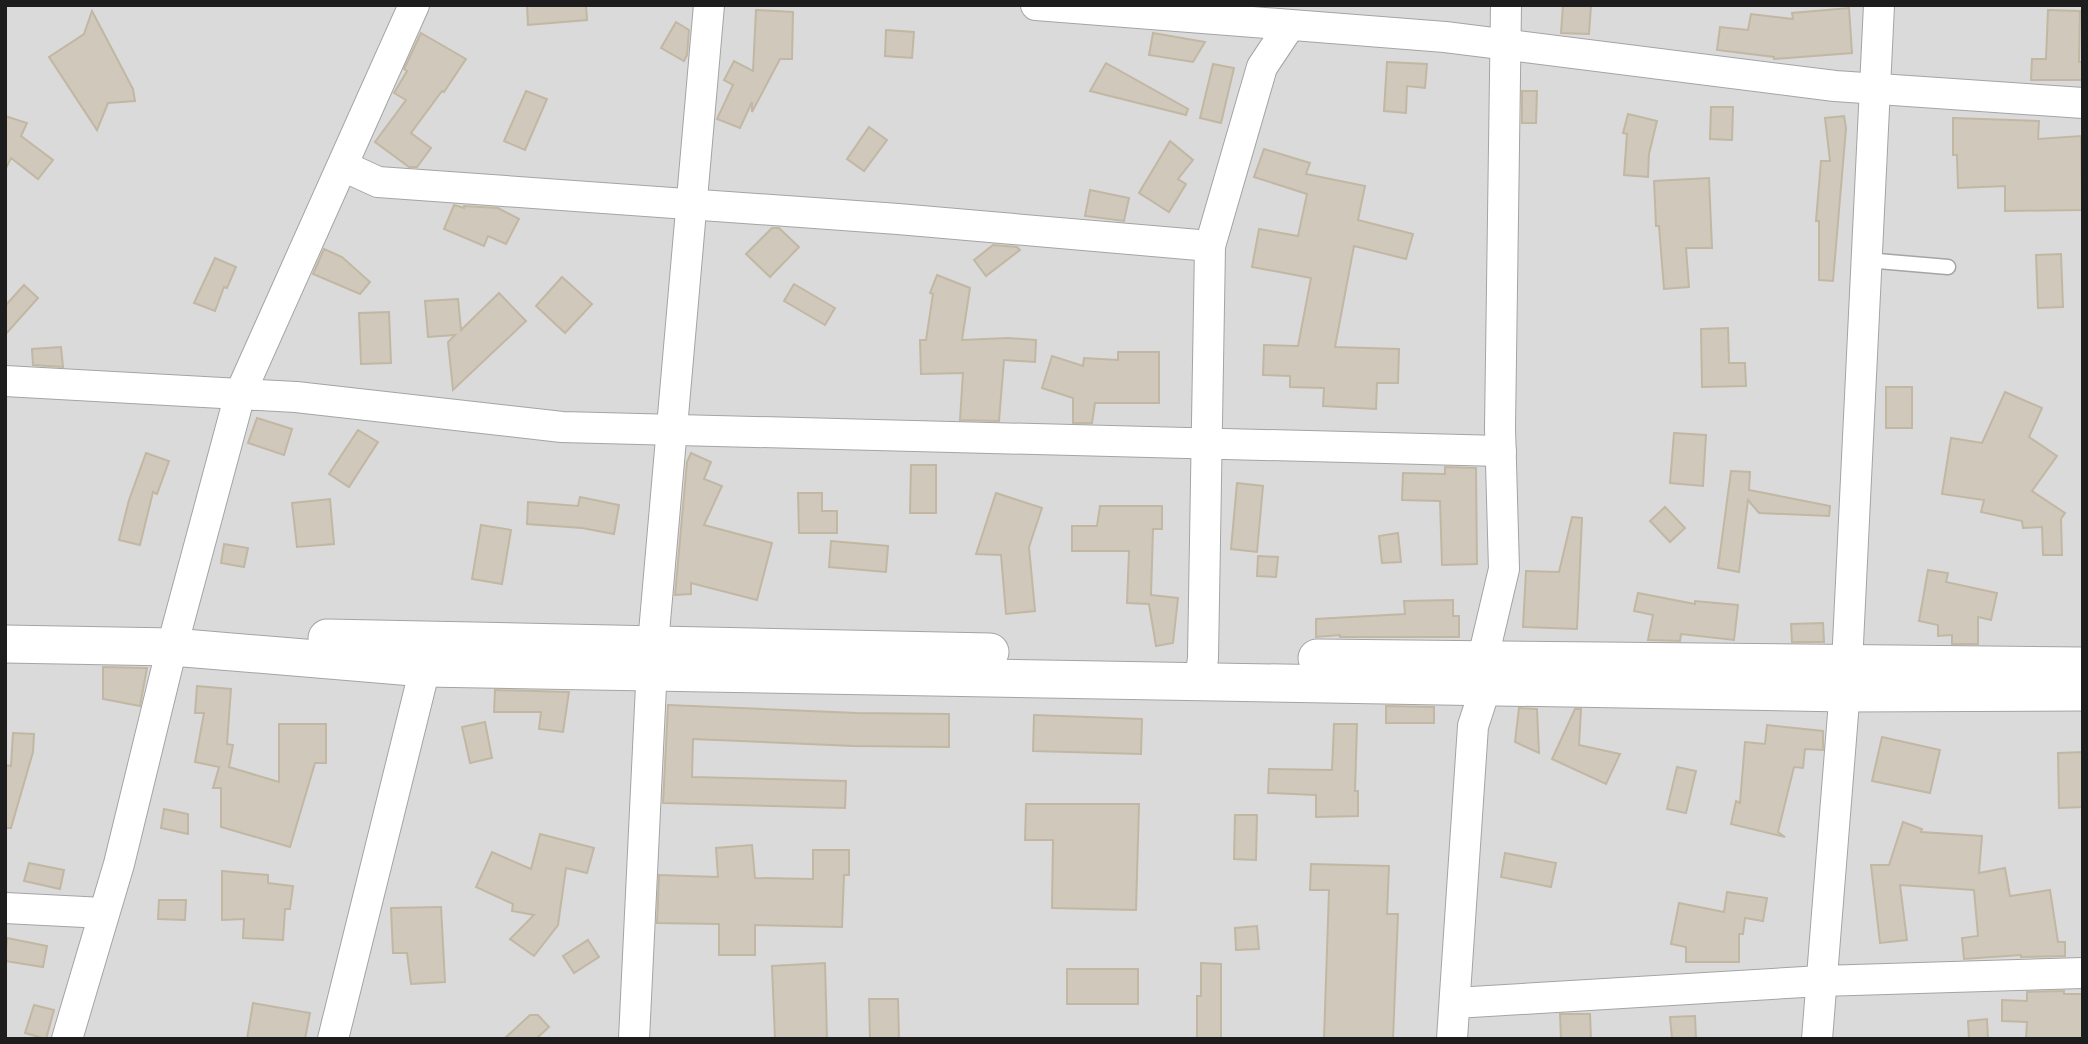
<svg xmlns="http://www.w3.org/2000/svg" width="2088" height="1044" viewBox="0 0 2088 1044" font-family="Mulish,sans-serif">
<rect width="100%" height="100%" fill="#efede2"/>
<!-- residential -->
<rect fill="#dbdada" x="5" y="5" width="2078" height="1034"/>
<!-- building -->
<g fill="#cfc8bb" stroke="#c1b7a3" stroke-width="2">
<path d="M527 5H586L587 20 528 25Z"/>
<path d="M1563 5H1591L1589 34 1561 33Z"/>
<path d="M1849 8 1852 53 1774 59V57L1717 50 1720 27 1748 30 1751 14 1793 19 1792 13Z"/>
<path d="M756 10 793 12 792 59H780L752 112V102L740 128 717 119 733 85 724 80 734 61 753 71Z"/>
<path d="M2048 10 2080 11 2079 62H2083V80H2031L2032 59H2046Z"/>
<path d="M92 11 133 89 135 101 108 103 97 130 49 57 84 34Z"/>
<path d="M676 22 689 30 687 55 684 61 661 48Z"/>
<path d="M886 30 914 32 912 58 885 56Z"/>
<path d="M421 33 466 59 444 92 442 91 411 133 431 148 417 167H409L375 142 406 100 394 93 407 71 404 69Z"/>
<path d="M1153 33 1205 42 1193 62 1149 55Z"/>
<path d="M1387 62 1427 64 1425 88 1407 86 1406 113 1384 111Z"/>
<path d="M1106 63 1188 109 1186 115 1090 91Z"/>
<path d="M1213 64 1234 68 1221 123 1200 118Z"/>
<path d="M526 91 547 99 525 150 504 141Z"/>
<path d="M1522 91H1537L1536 123H1522Z"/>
<path d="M1711 107H1733L1732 140 1710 139Z"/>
<path d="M1628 114 1657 121 1649 154 1648 177 1624 175 1627 134 1623 133Z"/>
<path d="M5 116 27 123 21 136 53 160 38 179 11 158 5 170Z"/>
<path d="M1844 116 1846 128 1833 281 1819 280V221H1816L1821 161H1830L1825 118Z"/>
<path d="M1953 118 2039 121 2038 139 2081 136 2082 210 2005 211V186L1958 188 1957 155H1953Z"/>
<path d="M869 127 887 140 864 171 847 159Z"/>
<path d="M1170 141 1193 160 1178 179 1186 184 1169 212 1139 193Z"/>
<path d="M1264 149 1310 163 1306 174 1365 186 1358 220 1413 234 1406 259 1354 246 1335 347 1399 349 1398 383H1377L1376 409 1323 406 1324 388 1290 387V376L1263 375 1264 345 1298 346 1311 278 1252 267 1259 229 1298 236 1307 194 1254 177Z"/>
<path d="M1709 178 1712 248H1686L1689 287 1664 289 1659 226H1656L1654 181Z"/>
<path d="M1090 190 1129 198 1124 221 1085 216Z"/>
<path d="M454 205 464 208V206L498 208 519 219 506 244 488 236 484 246 444 229Z"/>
<path d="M772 228H779L799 247 770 277 746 254Z"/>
<path d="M993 245 1017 247 1020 250 986 276 974 260Z"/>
<path d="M324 249 342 257 370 282 360 294 313 274Z"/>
<path d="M2061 254 2063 307 2038 308 2036 255Z"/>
<path d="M215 258 236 267 227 288 224 287 215 311 194 303Z"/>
<path d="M937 275 970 288 962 340 1008 338 1036 340 1035 362 1004 360 999 421 960 420 963 373 921 374 920 340H926L933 294 930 293Z"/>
<path d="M562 277 592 304 565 333 536 306Z"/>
<path d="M794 284 835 308 825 325 784 301Z"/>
<path d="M24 285 38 298 5 335V306Z"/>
<path d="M499 293 526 321 453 390 448 342 455 335 428 337 425 301 458 299 461 330Z"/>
<path d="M389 312 391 363 361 364 359 313Z"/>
<path d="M1728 328 1729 363H1745L1746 386 1702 387 1701 329Z"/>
<path d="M61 347 63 367 33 365 32 349Z"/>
<path d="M1118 352H1159V403H1095L1092 423H1073V398L1042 388 1052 356 1083 366 1084 358 1118 360Z"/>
<rect x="1886" y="387" width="26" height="41"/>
<path d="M2005 392 2042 408 2029 437 2057 456 2032 491 2065 513 2061 519 2062 555H2043L2042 527 2023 528 2022 521 1981 512 1984 500 1942 494 1951 438 1982 443Z"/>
<path d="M257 418 292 429 284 455 248 443Z"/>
<path d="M358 430 378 442 349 487 329 474Z"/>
<path d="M1674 433 1706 435 1703 486 1670 483Z"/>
<path d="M146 453 169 461 157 494 153 492 140 545 119 540 129 500Z"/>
<path d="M691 453 711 462 704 479 722 486 704 525 772 543 757 600 691 583V594L675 595 687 462Z"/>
<path d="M911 465H936V513H910Z"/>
<path d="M1445 467 1476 468 1477 564 1442 565 1440 501 1402 500 1403 473 1445 474Z"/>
<path d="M1731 471 1750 472 1749 490 1830 506 1829 516 1759 513 1748 500 1739 572 1718 568Z"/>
<path d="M1237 483 1263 486 1257 552 1231 549Z"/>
<path d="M798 493H822V511H837V533H799Z"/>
<path d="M996 493 1042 508 1029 547 1035 611 1006 614 1001 555 976 554Z"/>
<path d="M580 497 619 505 614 534 582 528 527 524 528 502 578 506Z"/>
<path d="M330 499 334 544 297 547 292 503Z"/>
<path d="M1100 506H1162V529H1153L1151 595 1178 598 1173 643 1156 646 1149 604 1127 603 1129 551H1072V526H1097Z"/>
<path d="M1665 507 1685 528 1670 542 1650 521Z"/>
<path d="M1572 517 1582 518 1577 629 1523 627 1526 571 1559 572Z"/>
<path d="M481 525 511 530 502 584 472 579Z"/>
<path d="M1398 533 1401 562 1382 563 1379 536Z"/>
<path d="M831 541 888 546 886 572 829 567Z"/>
<path d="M224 544 248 548 244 567 221 563Z"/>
<path d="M1258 556 1278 557 1276 577 1257 576Z"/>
<path d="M1928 570 1948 573 1946 582 1997 593 1991 620 1978 617V644H1952V635L1938 636V625L1919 621Z"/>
<path d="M1638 593 1695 604V601L1738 605 1734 640 1681 634 1680 641 1648 640 1653 615 1634 611Z"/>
<path d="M1453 600V616H1459V637H1340V635L1316 637V619L1405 614 1404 601Z"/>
<path d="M1823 623 1824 642H1792L1791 624Z"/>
<path d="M103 667 147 668 140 706 103 699Z"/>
<path d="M197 686 231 689 227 744 233 745 229 767 279 782V724H326V763H315L290 847 221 827V788H213L219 767 195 762 204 713H195Z"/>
<path d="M495 690 569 692 563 732 539 729 541 712H494Z"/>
<path d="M668 705 857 713 949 714V747L853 746 693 739 692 777 846 781 845 808 663 803Z"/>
<path d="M1386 706 1434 707V723H1386Z"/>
<path d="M1519 708 1537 709 1539 753 1515 742Z"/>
<path d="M1575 709H1581L1579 745 1620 754 1606 784 1552 759Z"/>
<path d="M1034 715 1142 719 1141 754 1033 751Z"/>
<path d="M485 722 492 758 470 763 462 727Z"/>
<path d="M1334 724H1357L1355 791H1358V816L1316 817V795L1268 793 1269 769 1332 770Z"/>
<path d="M1767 725 1823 731V750L1805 749 1803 768 1794 767 1778 832 1785 837 1731 824 1736 801 1740 803 1745 742 1765 744Z"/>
<path d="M13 733 34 734 33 752 11 828H5V765L11 766Z"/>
<path d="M1882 737 1940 750 1930 793 1872 781Z"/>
<path d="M2083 752V807L2059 808 2058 753Z"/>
<path d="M1677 767 1696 771 1686 813 1667 809Z"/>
<path d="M1026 804H1139L1136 910 1052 908 1053 840H1025Z"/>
<path d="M164 809 188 814V834L161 828Z"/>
<path d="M1235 815H1257L1256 860 1234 859Z"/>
<path d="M1903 822 1922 829 1921 832 1982 836 1979 873 2005 868 2010 896 2050 890 2058 942H2065V956L2021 957V955L1964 959 1962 938 1978 936 1974 890 1900 885 1907 940 1880 943 1871 865H1889Z"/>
<path d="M540 834 594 848 587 873 566 868 558 925 534 956 510 939 534 915 512 911 513 904 476 887 492 852 531 869Z"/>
<path d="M752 845 755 878 813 879V850H849V875H844L842 927 755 925V955H719V924L657 923 659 875 718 877 716 848Z"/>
<path d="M1505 853 1556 863 1551 887 1501 877Z"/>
<path d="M29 863 64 870 60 889 24 881Z"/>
<path d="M1311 864 1389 866 1387 914H1398L1393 1039H1324L1329 890H1310Z"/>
<path d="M222 871 268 875V883L293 886 290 909H285L283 940 243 938 244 919 222 920Z"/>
<path d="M1727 892 1767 898 1763 921 1745 918 1743 934H1739V962H1686V947L1671 944 1679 903 1724 912Z"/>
<path d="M159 900H186L185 920 158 919Z"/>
<path d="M441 907 445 982 411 984 407 953H393L391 908Z"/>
<path d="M1257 926 1259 949 1236 950 1235 928Z"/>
<path d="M7 938 47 946 43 967 5 961Z"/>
<path d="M588 940 599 957 574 973 563 956Z"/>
<path d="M825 963 827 1039H775L772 966Z"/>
<path d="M1201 963 1221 964V1039H1197V996H1201Z"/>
<rect x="1067" y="969" width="71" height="35"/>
<path d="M2064 991V994H2083V1039H2026L2027 1022 2002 1021V1000L2027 1001V992Z"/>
<path d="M869 999H898L899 1039H870Z"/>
<path d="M253 1003 310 1013 305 1039H247Z"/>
<path d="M34 1005 54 1010 46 1039 25 1033Z"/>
<path d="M1560 1014H1590L1591 1039H1561Z"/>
<path d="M530 1015H538L549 1027 536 1039H504Z"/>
<path d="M1695 1016 1696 1039H1672L1670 1017Z"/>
<path d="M1987 1019 1988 1039H1969L1968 1021Z"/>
</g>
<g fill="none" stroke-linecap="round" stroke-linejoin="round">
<defs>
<path id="service" d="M1866 260 1948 267"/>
<g id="minor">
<path d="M1036 5 1445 37 1835 86 2083 103"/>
<path d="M343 166 378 182 898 219 1210 246"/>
<path d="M5 381 240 394 414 5"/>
<path d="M1483 658 1504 569 1500 428 1506 5"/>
<path d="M1200 681 1203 658 1210 246 1262 67 1290 25"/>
<path d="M5 908 104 913"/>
<path d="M1455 1003 1821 981 2083 973"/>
<path d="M67 1039 119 864 172 647 240 394 296 397 562 427 1501 451"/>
<path d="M333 1039 425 668"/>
<path d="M634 1039 653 644 709 5"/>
<path d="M1452 1039 1473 726 1486 686"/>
<path d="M1817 1039 1847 664 1879 5"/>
</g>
<g id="tertiary">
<path d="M327 638 990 652"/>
<path d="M5 644 172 647 425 668 1845 693 2083 692"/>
<path d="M1317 658 2083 666"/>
</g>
</defs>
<!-- service casing -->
<use href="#service" stroke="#a4a4a4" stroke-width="17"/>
<!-- minor casing -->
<use href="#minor" stroke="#a4a4a4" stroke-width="32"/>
<!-- tertiary casing -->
<use href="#tertiary" stroke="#a4a4a4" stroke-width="39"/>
<!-- service -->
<use href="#service" stroke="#fff" stroke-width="14"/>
<!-- minor -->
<use href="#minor" stroke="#fff" stroke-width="30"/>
<!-- tertiary -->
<use href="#tertiary" stroke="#fff" stroke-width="37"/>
</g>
<!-- border -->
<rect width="2088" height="1044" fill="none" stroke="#1d1d1d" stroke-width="14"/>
</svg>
